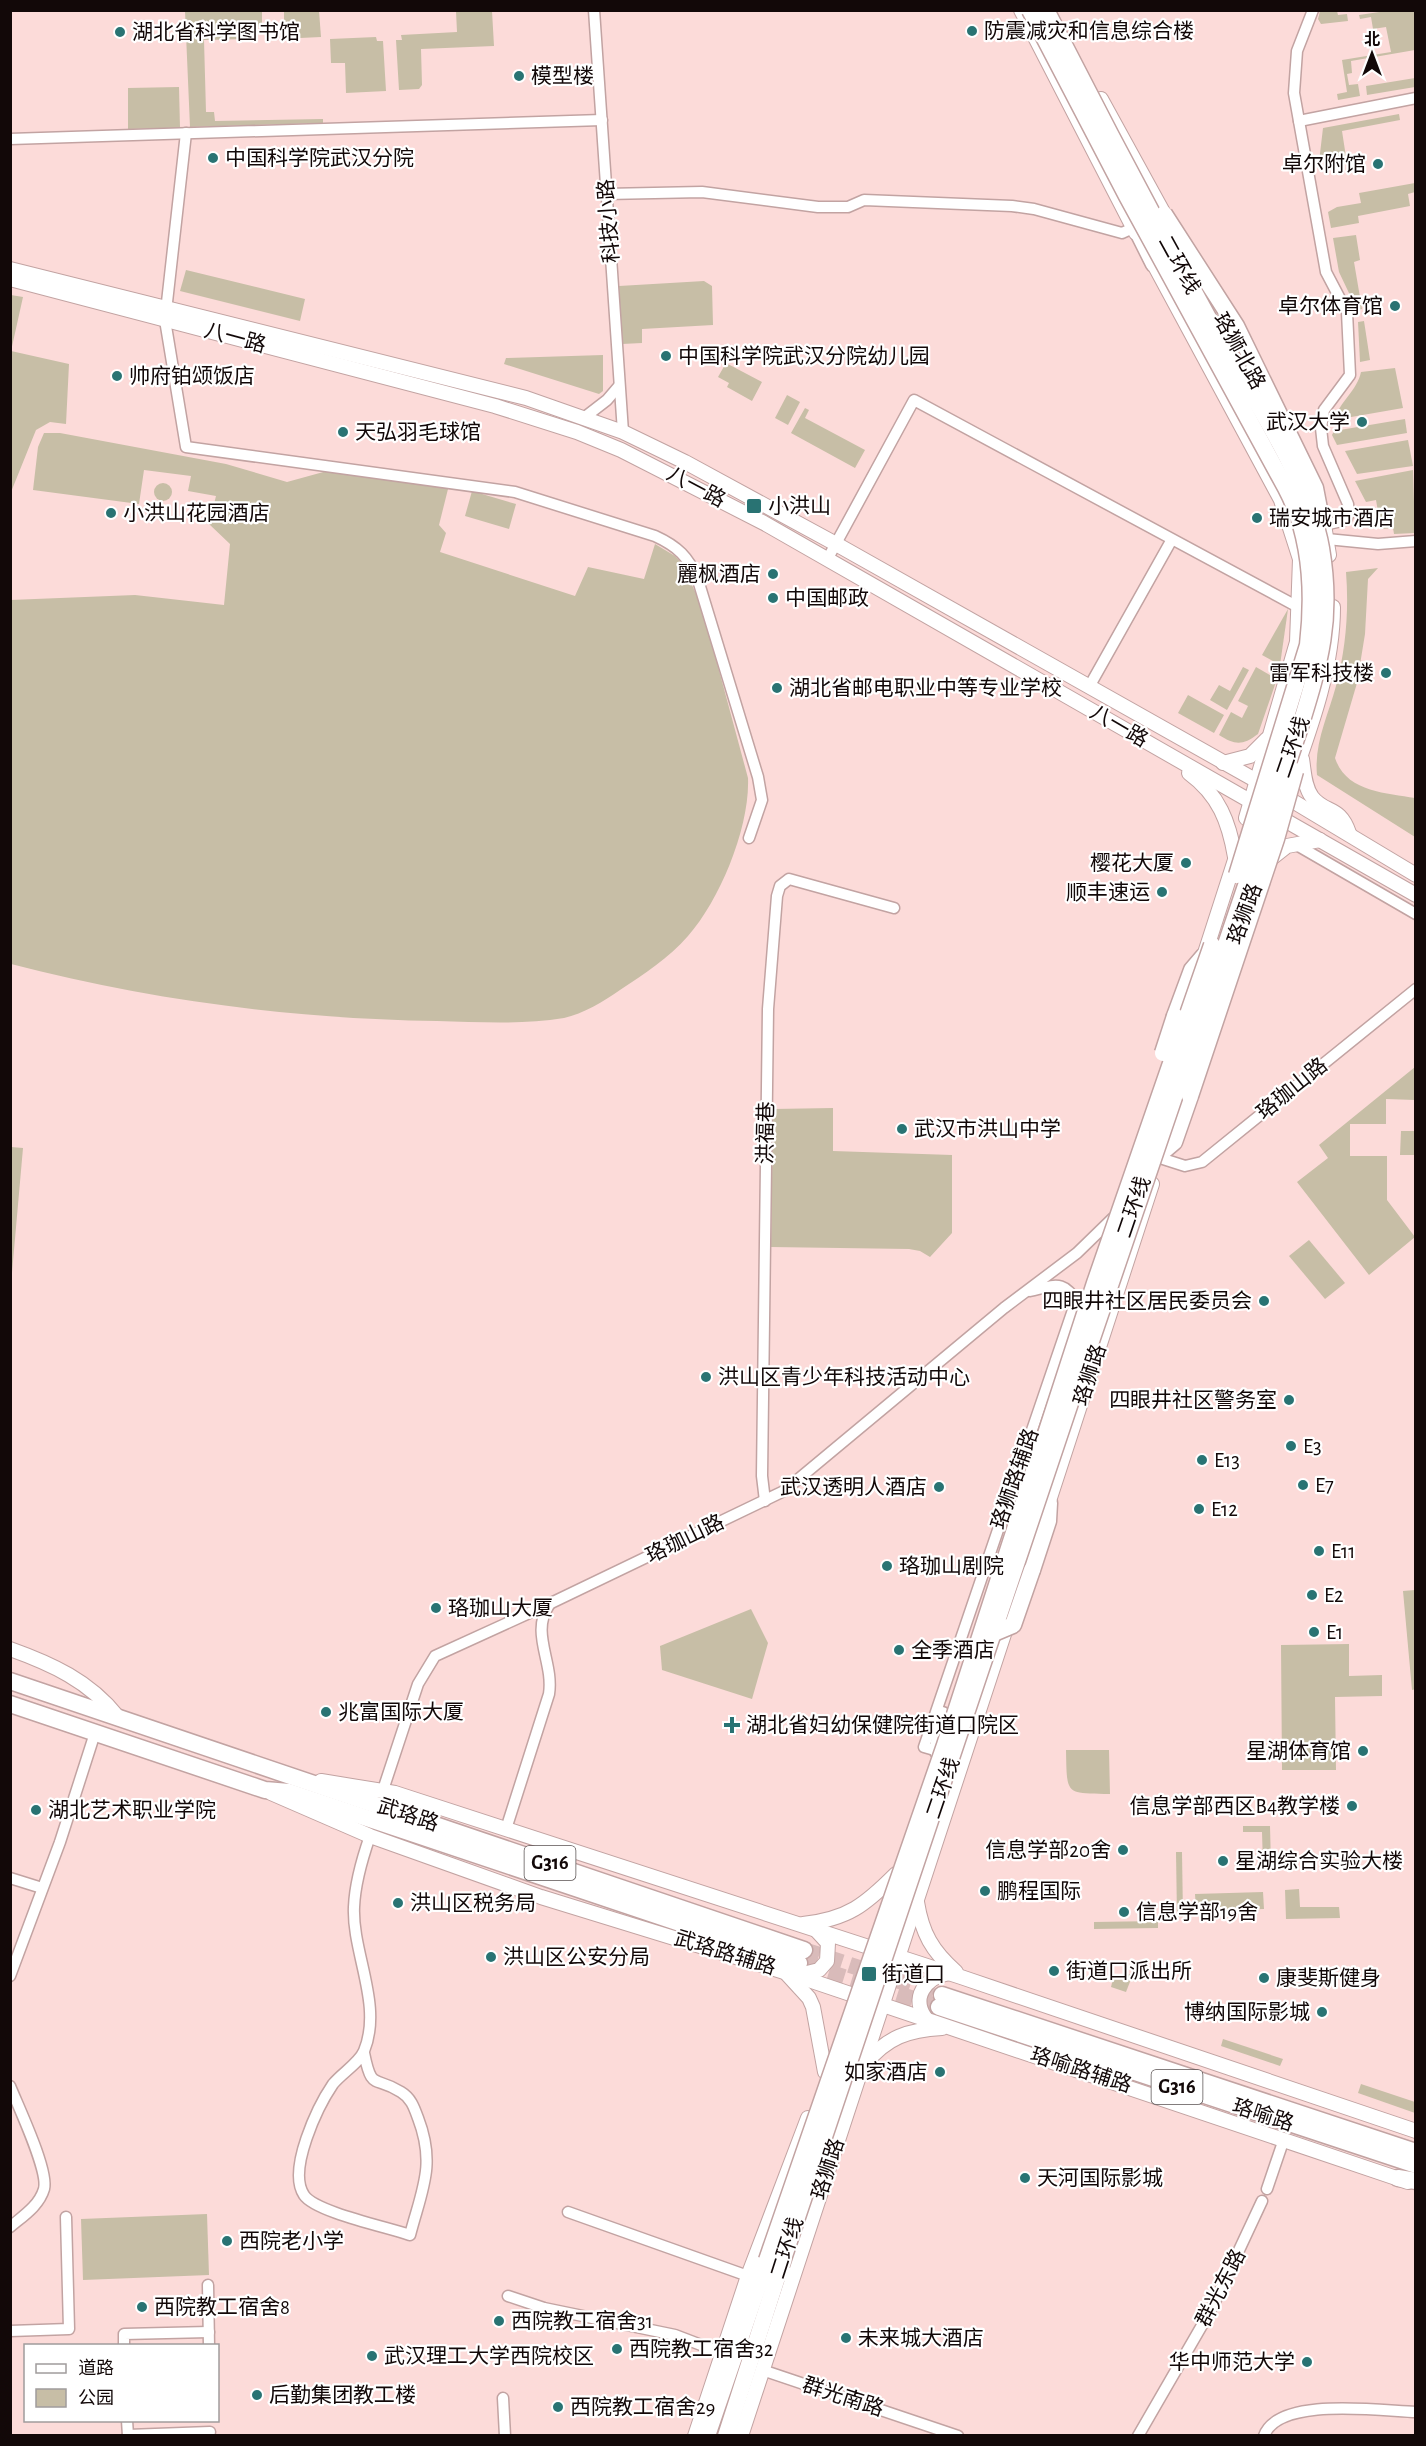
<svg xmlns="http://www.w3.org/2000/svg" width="1426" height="2446" viewBox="0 0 1426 2446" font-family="'Alegreya Sans','Noto Sans SC',sans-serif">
<rect width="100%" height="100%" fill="#fcdbd9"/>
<!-- green -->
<g fill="#c7bea6">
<path d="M185 11H262V23L246 39 204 40 206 112H214L215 121 323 119V123L190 127Z"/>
<path d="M284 11H319L321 37 300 38 284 21Z"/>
<path d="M456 11H492L494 46 421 49 422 85 419 89 399 90 396 40H402L401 35 457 32Z"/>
<path d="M1320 11H1337L1338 15 1347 14 1348 21 1321 24 1318 19Z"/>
<path d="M1386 11H1415V50L1351 61 1352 73 1347 74 1349 85 1358 84 1360 96 1338 100 1337 94 1347 92 1342 60 1391 52 1386 27 1373 29 1371 17 1360 19 1359 15Z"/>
<path d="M376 37 377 41H383L386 91 346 93 345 63H331L330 39Z"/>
<path d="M1415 78V87L1367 95 1366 86Z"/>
<path d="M179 87 180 128 128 129V88Z"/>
<path d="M1399 114 1400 120 1342 131 1346 157 1319 162 1323 128Z"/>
<path d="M1415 183V192L1408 194 1410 206 1358 216 1359 223 1331 228 1328 212 1337 207 1361 203 1359 193Z"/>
<path d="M1356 235 1360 260 1354 262 1362 309 1357 310 1339 272 1333 238Z"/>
<path d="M186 270 305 299 300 321 180 291Z"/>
<path d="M704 281 712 286 713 325 642 329V343L622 344 619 286Z"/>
<path d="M11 295 23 297 11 351 69 364 66 424 50 422 36 430 11 492Z"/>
<path d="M1364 321 1370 360 1360 362 1358 322Z"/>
<path d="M603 355V391L599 394 504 364 506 358Z"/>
<path d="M726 363 762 382 752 401 727 387 729 383 718 377Z"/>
<path d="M1395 368 1403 408 1334 420C1340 401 1357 391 1361 372Z"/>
<path d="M787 395 800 402 788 425 775 418Z"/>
<path d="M805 408 809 410 805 418 865 450 855 468 791 433Z"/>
<path d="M1405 419 1407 433 1337 445 1332 435 1334 431Z"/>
<path d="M44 433H60L226 464 287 482 327 471 449 485 439 525 446 533 440 552 575 596 588 567 644 579 655 544 675 556 682 563 702 607 748 778C750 827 720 900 688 936 669 958 644 974 620 990 604 1001 583 1014 564 1018 522 1025 479 1022 437 1021 294 1019 149 1000 11 964L10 600 135 595 224 605 230 544 209 524 216 496 188 491 191 476 144 470 139 504 33 490 38 447Z"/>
<path d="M1408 440 1413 466 1357 474 1345 451Z"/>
<path d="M1413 470 1415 533 1394 534 1393 528 1381 529 1376 500 1366 502 1355 481Z"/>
<circle cx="163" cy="492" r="9"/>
<path d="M472 491 516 504 509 529 465 516Z"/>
<path d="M1378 568 1368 579 1365 634 1357 683 1335 758C1346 792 1386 793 1415 798V837L1317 775C1314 743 1328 716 1336 686 1346 648 1349 610 1346 572Z"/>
<path d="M1288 609 1280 665 1262 655Z"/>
<path d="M1243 667 1249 670 1227 710 1210 700 1219 685 1230 691Z"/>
<path d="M1256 667 1277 679 1258 734C1242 746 1235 745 1219 735L1231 712 1242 718 1248 706 1238 701Z"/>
<path d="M1188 695 1224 715 1214 733 1178 713Z"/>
<path d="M1415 1067V1100L1386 1099V1124H1350V1156H1387V1200L1415 1237 1369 1275 1297 1182 1328 1158 1319 1145Z"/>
<path d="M833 1108V1151L952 1155V1233L930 1257 920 1251 909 1249 771 1247 773 1109Z"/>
<path d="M1401 1131H1415V1155H1400Z"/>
<path d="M11 1147 23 1148 11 1284 10 1147Z"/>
<path d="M1309 1240 1345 1283 1325 1299 1289 1256Z"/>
<path d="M1415 1590 1416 1689 1412 1690 1403 1591Z"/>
<path d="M751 1609 768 1643 752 1699 662 1670 660 1646Z"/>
<path d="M1349 1644V1676L1382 1675V1696L1335 1697 1336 1770H1282L1281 1645Z"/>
<path d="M1066 1750H1109L1110 1794C1065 1793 1067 1796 1066 1750Z"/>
<path d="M1243 1826H1270L1271 1865H1263L1262 1832H1243Z"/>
<path d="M1176 1852H1182L1183 1917H1177Z"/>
<path d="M1299 1889 1300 1907H1339L1340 1918 1286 1919 1285 1890Z"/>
<path d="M1263 1892 1264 1909 1196 1911 1195 1894Z"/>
<path d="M1158 1921V1928L1094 1929V1922Z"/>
<path d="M1133 1974 1126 1992 1111 1987 1114 1975Z"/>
<path d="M1223 2039 1283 2059 1280 2066 1221 2046Z"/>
<path d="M1361 2084 1415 2102V2113L1358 2093Z"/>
<path d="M207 2214 209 2275 83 2280 81 2219Z"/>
</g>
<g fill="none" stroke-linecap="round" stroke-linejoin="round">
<!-- highway-tunnel -->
<g stroke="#d9bbba" stroke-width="16" stroke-dasharray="16 8" stroke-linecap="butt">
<path d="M804 1950 942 1995"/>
<path d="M806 1965 939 2007"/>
</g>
<defs>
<g id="minor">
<path d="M594 10 623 432"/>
<path d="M1313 10 1297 51 1294 93 1326 272 1347 312 1350 375 1324 410 1321 428 1323 446 1348 504 1349 513 1346 520 1324 525"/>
<path d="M1299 121 1416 98"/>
<path d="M186 133 165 320 186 447 515 492 655 536C677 546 689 557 698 580L758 777 762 800 749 838"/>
<path d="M10 139 602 120"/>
<path d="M606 194 702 192 818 207H848L864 200 1012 206 1034 209 1122 233 1133 228"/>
<path d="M585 417 607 400 619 386"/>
<path d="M1327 539 1378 544 1416 541"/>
<path d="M827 560 914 400 1300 608"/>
<path d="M1089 687 1171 541"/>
<path d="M1295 844 1416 914"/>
<path d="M1160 1158 1185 1166 1202 1162 1416 989"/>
<path d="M1030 1291C1056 1285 1064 1279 1079 1305"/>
<path d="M765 1501 762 1476 768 1009 777 896 780 886 789 879 894 908"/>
<path d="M938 1751 924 1747 1076 1301"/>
<path d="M383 1790 418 1684 435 1656 549 1604 784 1491 1004 1308 1077 1253 1113 1218"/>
<path d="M506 1829 549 1694C554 1662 530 1633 549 1605"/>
<path d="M10 1878 42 1888"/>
<path d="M10 1976 60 1842 95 1733"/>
<path d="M364 2053C372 2092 374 2075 401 2092 411 2098 414 2107 418 2118 436 2165 422 2189 410 2235 387 2227 315 2212 304 2195 287 2170 318 2106 333 2084 342 2073 359 2063 364 2051 383 2005 352 1953 354 1907 355 1882 362 1859 370 1836"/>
<path d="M10 2086C18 2106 49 2171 44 2189 39 2206 23 2216 10 2227"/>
<path d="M1267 2189 1284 2139"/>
<path d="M568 2212 748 2276"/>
<path d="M208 2285 209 2346"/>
<path d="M508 2296 544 2308 675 2335 722 2353"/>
<path d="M10 2331 69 2329 66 2217"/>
<path d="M124 2346V2334L209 2332"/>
<path d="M762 2370 958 2436"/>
<path d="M503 2398 505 2436"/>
<path d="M127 2420 128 2436"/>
<path d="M128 2435 210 2432"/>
<path d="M1138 2436 1212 2308 1262 2201"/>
<path d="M1264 2436C1278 2396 1381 2411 1416 2412"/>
</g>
<g id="major">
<path d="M1021 10 1136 233"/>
<path d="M1101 99 1168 221"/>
<path d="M1150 257 1281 500 1300 559 1297 642 1246 818"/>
<path d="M10 269 526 398 623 432 685 462 836 544 1264 785"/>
<path d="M10 279 495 406 577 432 621 450 764 523 1257 805"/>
<path d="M1210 299 1247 366"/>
<path d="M1317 507 1324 525 1329 555"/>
<path d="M1302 759C1304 771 1304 786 1312 797 1325 814 1340 805 1349 833"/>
<path d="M1223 763 1250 756 1267 739"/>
<path d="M1189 773C1219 795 1229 822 1235 857"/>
<path d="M1292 780C1312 724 1333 666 1333 607"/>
<path d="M1281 794 1416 875"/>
<path d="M1274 814 1416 895"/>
<path d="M1268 861 1287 846 1320 840"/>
<path d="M1205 953 1235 860"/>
<path d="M1046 1510 1152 1184"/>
<path d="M10 1649C52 1664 89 1681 117 1716"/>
<path d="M321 1781 395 1793 961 1977 1416 2131"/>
<path d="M271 1793 370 1836 541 1897 794 1975 1408 2182"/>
<path d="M917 1902C922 1933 932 1951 956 1972"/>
<path d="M803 1924C848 1919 865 1905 896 1874"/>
<path d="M787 1974 809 1998 813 2007 825 2072"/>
<path d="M799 1975 819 1970 827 1961 828 1943 817 1931"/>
<path d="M927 2020C909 1998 926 1977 949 1973"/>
<path d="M865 2064C887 2037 908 2030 942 2028"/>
<path d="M695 2436 748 2276 808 2118"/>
<path d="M741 2436 1008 1622"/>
</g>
<g id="highway">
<path d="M1133 222 1154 264"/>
<path d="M1175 1016 1192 970 1204 956"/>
<path d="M1161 1153 1174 1142 1190 1096"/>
<path d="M1032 1570 1048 1521 1049 1503"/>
<path d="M10 1681 804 1950"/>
<path d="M10 1704 265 1790 289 1792 799 1963"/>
<path d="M938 1751 942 1715"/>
<path d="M942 1995 1416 2152"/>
<path d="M939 2007 1416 2165"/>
<path d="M1398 2178 1416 2181"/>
<path d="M707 2436 767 2260"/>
<path d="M726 2436 781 2265"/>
</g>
</defs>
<!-- minor casing -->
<use href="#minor" stroke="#c2a3a2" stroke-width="13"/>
<!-- major casing -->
<use href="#major" stroke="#c2a3a2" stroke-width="16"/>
<!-- highway casing -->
<use href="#highway" stroke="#c2a3a2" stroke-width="19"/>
<!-- minor -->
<use href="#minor" stroke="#fff" stroke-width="10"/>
<!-- major -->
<use href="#major" stroke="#fff" stroke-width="14"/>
<!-- highway -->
<use href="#highway" stroke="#fff" stroke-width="16"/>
<defs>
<g id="highway-bridge">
<path d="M1030 10 1127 196 1286 488C1311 535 1314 593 1308 645L1237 875"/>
<path d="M1164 214 1236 326 1315 488 1320 514"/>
<path d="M1163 1053 1175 1016"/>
<path d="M1190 1096 1276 839 1295 771"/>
<path d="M994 1633 1013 1625 1032 1570"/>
<path d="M767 2260 945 1745 1095 1283 1212 945"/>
<path d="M781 2265C954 1754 1122 1240 1299 730 1320 663 1333 618 1321 548 1309 480 1252 397 1218 336 1159 228 1102 120 1046 10"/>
</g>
</defs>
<!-- highway-bridge casing -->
<use href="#highway-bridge" stroke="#c2a3a2" stroke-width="19" stroke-linecap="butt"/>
<!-- highway-bridge -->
<use href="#highway-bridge" stroke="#fff" stroke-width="16"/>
</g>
<!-- markers -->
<g fill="#297373" stroke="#fff" stroke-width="2">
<circle cx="972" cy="31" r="6"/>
<circle cx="120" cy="32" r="6"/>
<circle cx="519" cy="76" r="6"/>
<circle cx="213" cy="158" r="6"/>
<circle cx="1378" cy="164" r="6"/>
<circle cx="1395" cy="306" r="6"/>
<circle cx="666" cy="356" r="6"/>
<circle cx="117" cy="376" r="6"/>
<circle cx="1362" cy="422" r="6"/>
<circle cx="343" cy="432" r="6"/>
<rect x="746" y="498" width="16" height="16" rx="3"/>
<circle cx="111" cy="513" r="6"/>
<circle cx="1257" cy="518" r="6"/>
<circle cx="773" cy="574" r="6"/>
<circle cx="773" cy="598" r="6"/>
<circle cx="1386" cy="673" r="6"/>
<circle cx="777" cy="688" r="6"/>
<circle cx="1186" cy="863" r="6"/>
<circle cx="1162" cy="892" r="6"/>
<circle cx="902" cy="1129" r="6"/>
<circle cx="1264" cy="1301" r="6"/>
<circle cx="706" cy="1377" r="6"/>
<circle cx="1289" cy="1400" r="6"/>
<circle cx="1291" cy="1446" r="6"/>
<circle cx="1202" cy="1460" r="6"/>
<circle cx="1303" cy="1485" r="6"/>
<circle cx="939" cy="1487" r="6"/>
<circle cx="1199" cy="1509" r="6"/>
<circle cx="1319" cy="1551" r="6"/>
<circle cx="887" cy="1566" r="6"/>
<circle cx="1312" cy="1595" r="6"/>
<circle cx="436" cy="1608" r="6"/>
<circle cx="1314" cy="1632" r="6"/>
<circle cx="899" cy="1650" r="6"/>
<circle cx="326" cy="1712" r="6"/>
<path d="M729 1716h6v6h6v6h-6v6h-6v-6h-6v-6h6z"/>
<circle cx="1363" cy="1751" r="6"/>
<circle cx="1352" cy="1806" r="6"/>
<circle cx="36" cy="1810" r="6"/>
<circle cx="1123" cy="1850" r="6"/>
<circle cx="1223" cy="1861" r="6"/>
<circle cx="985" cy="1891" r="6"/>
<circle cx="398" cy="1903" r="6"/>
<circle cx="1124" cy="1912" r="6"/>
<circle cx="491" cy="1957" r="6"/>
<circle cx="1054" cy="1971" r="6"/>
<rect x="861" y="1966" width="16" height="16" rx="3"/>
<circle cx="1264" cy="1978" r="6"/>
<circle cx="1322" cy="2012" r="6"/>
<circle cx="940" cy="2072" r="6"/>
<circle cx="1025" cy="2178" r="6"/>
<circle cx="227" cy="2241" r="6"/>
<circle cx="142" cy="2307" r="6"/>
<circle cx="499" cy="2321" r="6"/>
<circle cx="846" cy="2338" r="6"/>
<circle cx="617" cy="2349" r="6"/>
<circle cx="372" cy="2356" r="6"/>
<circle cx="1307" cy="2362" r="6"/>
<circle cx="257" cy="2395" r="6"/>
<circle cx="558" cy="2407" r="6"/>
</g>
<g text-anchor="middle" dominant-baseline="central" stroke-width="4.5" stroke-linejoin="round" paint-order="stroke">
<!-- shield labels -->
<g fill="#fff" stroke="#595252" stroke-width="1.5">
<rect x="524.5" y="1846" width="51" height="34" rx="4.5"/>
<rect x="1151.5" y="2070" width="51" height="34" rx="4.5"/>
</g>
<g font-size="20" font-weight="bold" fill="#120808">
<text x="550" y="1863">G316</text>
<text x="1177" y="2087">G316</text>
</g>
<!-- poi labels -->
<g font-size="21" fill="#120808" stroke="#fff" text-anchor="start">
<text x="984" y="31">防震减灾和信息综合楼</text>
<text x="132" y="32">湖北省科学图书馆</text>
<text x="531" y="76">模型楼</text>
<text x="225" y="158">中国科学院武汉分院</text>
<text x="1366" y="164" text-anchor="end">卓尔附馆</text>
<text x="1383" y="306" text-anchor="end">卓尔体育馆</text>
<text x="678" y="356">中国科学院武汉分院幼儿园</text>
<text x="129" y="376">帅府铂颂饭店</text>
<text x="1350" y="422" text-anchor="end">武汉大学</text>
<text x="355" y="432">天弘羽毛球馆</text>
<text x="768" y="506">小洪山</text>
<text x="123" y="513">小洪山花园酒店</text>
<text x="1269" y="518">瑞安城市酒店</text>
<text x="761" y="574" text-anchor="end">麗枫酒店</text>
<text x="785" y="598">中国邮政</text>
<text x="1374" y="673" text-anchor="end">雷军科技楼</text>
<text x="789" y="688">湖北省邮电职业中等专业学校</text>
<text x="1174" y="863" text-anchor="end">樱花大厦</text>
<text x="1150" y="892" text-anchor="end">顺丰速运</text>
<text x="914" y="1129">武汉市洪山中学</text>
<text x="1252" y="1301" text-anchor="end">四眼井社区居民委员会</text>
<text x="718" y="1377">洪山区青少年科技活动中心</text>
<text x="1277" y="1400" text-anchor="end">四眼井社区警务室</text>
<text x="1303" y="1446">E3</text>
<text x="1214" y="1460">E13</text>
<text x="1315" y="1485">E7</text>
<text x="927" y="1487" text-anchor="end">武汉透明人酒店</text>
<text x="1211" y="1509">E12</text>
<text x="1331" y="1551">E11</text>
<text x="899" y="1566">珞珈山剧院</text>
<text x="1324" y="1595">E2</text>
<text x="448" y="1608">珞珈山大厦</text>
<text x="1326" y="1632">E1</text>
<text x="911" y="1650">全季酒店</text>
<text x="338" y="1712">兆富国际大厦</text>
<text x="746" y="1725">湖北省妇幼保健院街道口院区</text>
<text x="1351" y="1751" text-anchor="end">星湖体育馆</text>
<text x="1340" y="1806" text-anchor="end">信息学部西区B4教学楼</text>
<text x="48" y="1810">湖北艺术职业学院</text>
<text x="1111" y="1850" text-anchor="end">信息学部20舍</text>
<text x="1235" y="1861">星湖综合实验大楼</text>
<text x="997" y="1891">鹏程国际</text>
<text x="410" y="1903">洪山区税务局</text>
<text x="1136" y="1912">信息学部19舍</text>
<text x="503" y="1957">洪山区公安分局</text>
<text x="1066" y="1971">街道口派出所</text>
<text x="882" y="1974">街道口</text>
<text x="1276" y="1978">康斐斯健身</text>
<text x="1310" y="2012" text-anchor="end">博纳国际影城</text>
<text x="928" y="2072" text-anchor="end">如家酒店</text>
<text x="1037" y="2178">天河国际影城</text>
<text x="239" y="2241">西院老小学</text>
<text x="154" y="2307">西院教工宿舍8</text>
<text x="511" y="2321">西院教工宿舍31</text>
<text x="858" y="2338">未来城大酒店</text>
<text x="629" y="2349">西院教工宿舍32</text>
<text x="384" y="2356">武汉理工大学西院校区</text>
<text x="1295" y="2362" text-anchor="end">华中师范大学</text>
<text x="269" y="2395">后勤集团教工楼</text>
<text x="570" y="2407">西院教工宿舍29</text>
</g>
<!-- street labels -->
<g font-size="21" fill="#120808" stroke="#fff">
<text transform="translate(609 221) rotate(-94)">科技小路</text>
<text transform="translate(1179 265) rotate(61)">二环线</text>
<text transform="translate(235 338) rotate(15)">八一路</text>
<text transform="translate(1239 351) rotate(61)">珞狮北路</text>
<text transform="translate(696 487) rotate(28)">八一路</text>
<text transform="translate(1119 726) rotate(30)">八一路</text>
<text transform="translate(1293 747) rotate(-71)">二环线</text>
<text transform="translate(1245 914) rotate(-70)">珞狮路</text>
<text transform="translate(1292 1089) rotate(-39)">珞珈山路</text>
<text transform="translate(766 1133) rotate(-89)">洪福巷</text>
<text transform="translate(1134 1207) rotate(-71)">二环线</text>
<text transform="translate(1090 1375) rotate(-72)">珞狮路</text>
<text transform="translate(1015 1479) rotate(-71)">珞狮路辅路</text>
<text transform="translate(685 1539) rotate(-26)">珞珈山路</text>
<text transform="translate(943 1788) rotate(-71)">二环线</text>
<text transform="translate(408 1815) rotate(18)">武珞路</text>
<text transform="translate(725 1953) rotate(17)">武珞路辅路</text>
<text transform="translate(1081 2070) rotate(18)">珞喻路辅路</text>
<text transform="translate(1263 2115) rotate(18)">珞喻路</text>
<text transform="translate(828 2169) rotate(-72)">珞狮路</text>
<text transform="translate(787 2248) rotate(-72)">二环线</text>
<text transform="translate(1221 2288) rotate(-63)">群光东路</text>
<text transform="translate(843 2397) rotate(18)">群光南路</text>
</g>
</g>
<!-- border -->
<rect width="1426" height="2446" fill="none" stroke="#120808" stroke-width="24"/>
<!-- legend -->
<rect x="24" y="2344" width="195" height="78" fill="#ffffff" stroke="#a09c9c" stroke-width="1.5"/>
<rect x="36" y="2364" width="30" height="9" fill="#ffffff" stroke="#a09c9c" stroke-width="1.5"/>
<text x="78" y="2374" font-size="18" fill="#120808">道路</text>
<rect x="36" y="2389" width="30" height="18" fill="#c7bea6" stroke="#a09c9c" stroke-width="1.5"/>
<text x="78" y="2404" font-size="18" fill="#120808">公园</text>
<!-- north arrow -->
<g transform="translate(1372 54)" stroke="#ffffff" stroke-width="4.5" paint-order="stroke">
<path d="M0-4.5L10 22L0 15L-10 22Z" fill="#120808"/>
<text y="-9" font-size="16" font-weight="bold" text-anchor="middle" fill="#120808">北</text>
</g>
</svg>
